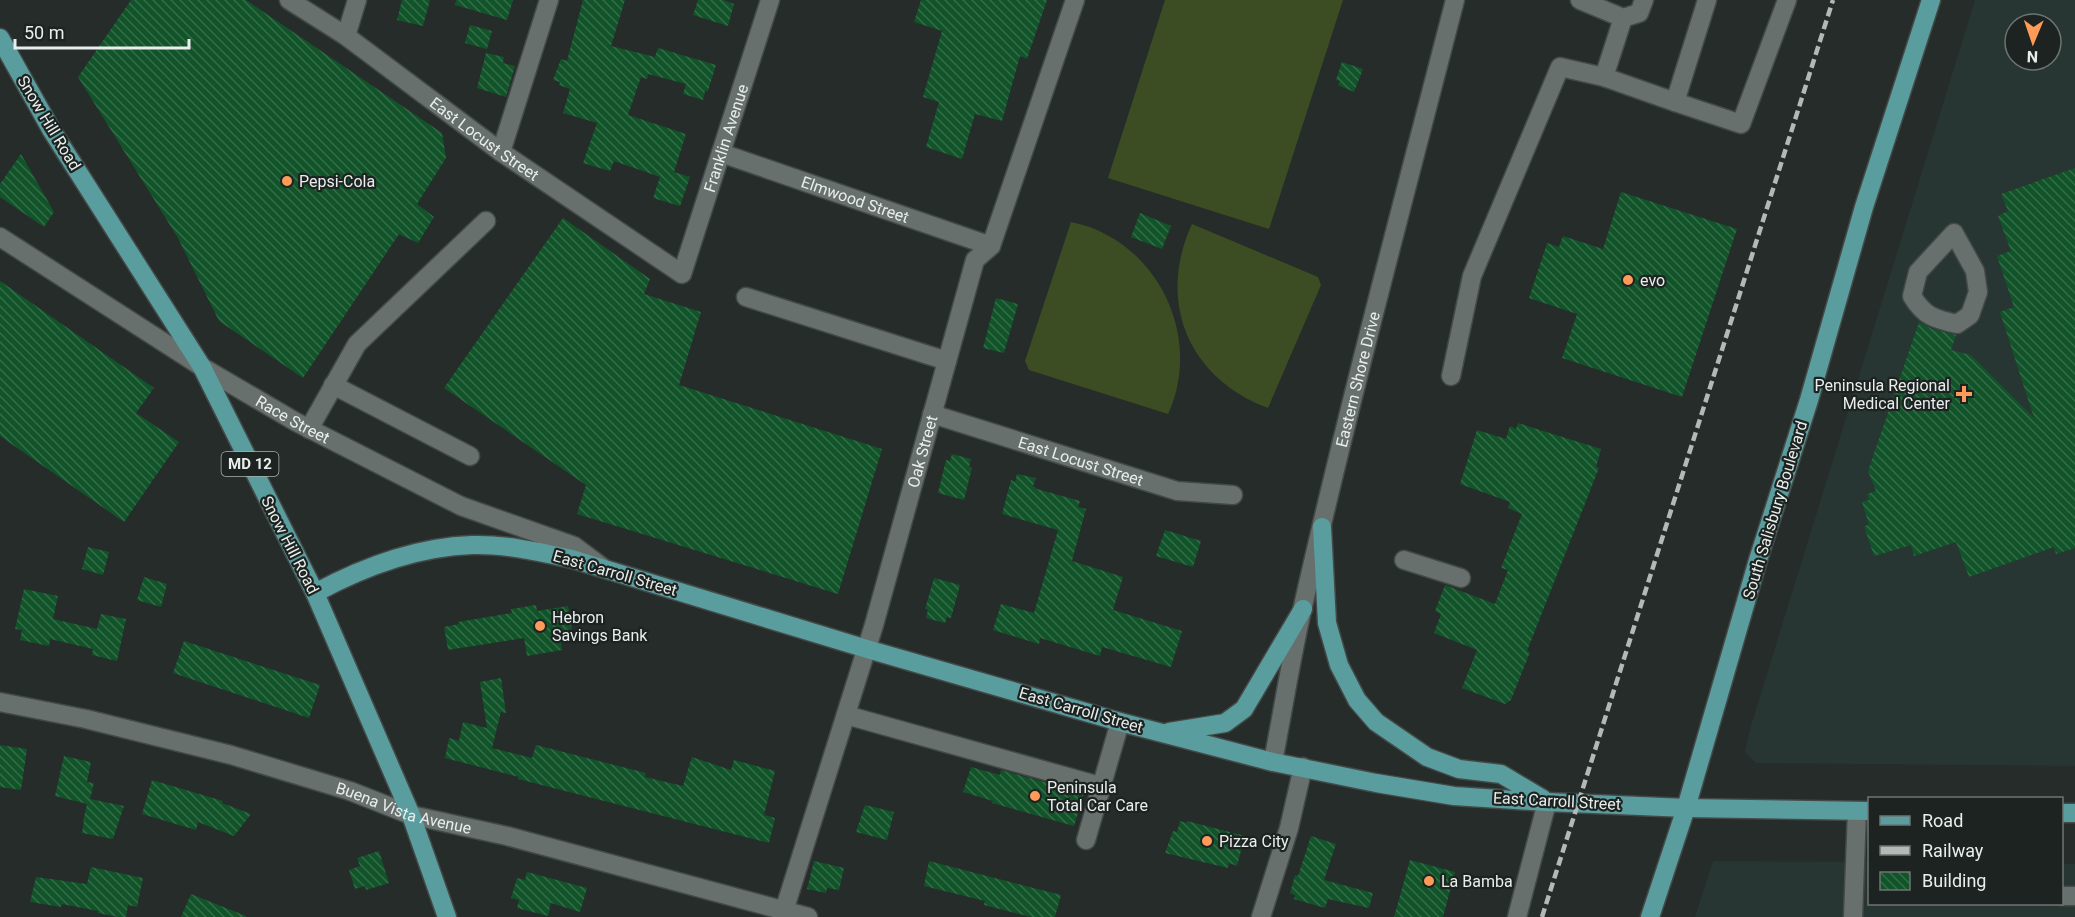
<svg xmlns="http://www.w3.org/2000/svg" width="2075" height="917" viewBox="0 0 2075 917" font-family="Roboto,sans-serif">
<defs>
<pattern id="building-back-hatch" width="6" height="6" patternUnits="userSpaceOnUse" patternTransform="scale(1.5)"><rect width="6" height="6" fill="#115429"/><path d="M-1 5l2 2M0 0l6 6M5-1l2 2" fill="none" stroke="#346d48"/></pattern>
</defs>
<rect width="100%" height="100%" fill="#252c2a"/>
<!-- built -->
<g fill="#273632" fill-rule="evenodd">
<path d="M1975 0H2075V766L1756 763 1745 752 1750 729ZM2015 24H2051V60H2015Z"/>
<path d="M1713 861 1869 862 1870 904H2062V864H2075V917H1695Z"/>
</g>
<!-- pitch -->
<g fill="#3d4d23">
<path d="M1165 0H1343L1269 229 1108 178Z"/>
<path d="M1071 222C1156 239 1204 336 1168 414L1029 370 1025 361Z"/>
<path d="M1192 224 1318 277 1321 285 1268 408C1189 379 1156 302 1192 224Z"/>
</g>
<!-- building -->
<g fill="url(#building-back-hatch)">
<path d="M131 0H246L442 133 446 158 417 204 434 217 418 243 399 234 303 378 219 321 178 238 78 77Z"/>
<path d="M402 0H430L423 26 397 20Z"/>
<path d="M456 0H513L507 20 455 5Z"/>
<path d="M583 0H625L611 46 655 57 658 48 716 65 708 91H705L703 100 683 94 686 84 648 74 647 79 641 77 628 115 686 134 674 172 690 177 680 206 653 198 660 177 614 161 610 171 583 163 597 123 563 113 570 89 559 85 560 82 553 80 561 59 567 61Z"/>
<path d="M698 0H723L734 4 728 26 693 15Z"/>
<path d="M921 0H1047L1027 59 1020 56 1002 121 975 114 962 159 926 147 939 102 923 97 942 31 914 22Z"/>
<path d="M470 25 492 31 487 49 465 43Z"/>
<path d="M486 53 504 57 503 63 515 66 506 97 477 88Z"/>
<path d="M1342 62 1363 69 1354 92 1338 85 1340 81 1336 80Z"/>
<path d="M21 154 54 212 44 227 0 197V184Z"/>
<path d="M2075 168V548L2056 554 2054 547 1969 577 1956 542 1914 556 1911 545 1874 556 1864 526 1869 525 1862 502 1869 500 1867 494 1876 491 1868 471 1919 322 1932 329 1956 335 1951 350 1971 355 2034 418 2000 312 2014 307 1997 256 2011 251 1998 216 2008 211 2001 194Z"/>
<path d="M1621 192 1737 229 1682 397 1562 358 1577 314 1529 298 1547 243 1559 247 1563 236 1603 249Z"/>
<path d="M1140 213 1171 226 1162 249 1131 237Z"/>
<path d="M563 218 650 279 644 294 701 312 679 385 882 449 838 594 577 514 586 485 444 388Z"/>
<path d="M0 281 154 388 136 413 179 442 124 522 0 436Z"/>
<path d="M996 298 1018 304 1004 353 983 348Z"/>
<path d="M1518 423 1601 449 1596 467 1599 468 1527 651 1530 652 1511 700 1505 704 1462 688 1477 650 1434 633 1441 614 1435 611 1445 585 1495 604 1508 570 1501 568 1522 514 1508 508 1510 502 1460 484 1477 430 1506 439 1510 426 1516 429Z"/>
<path d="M952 454 971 459 969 467 972 468 964 500 938 493 946 460 950 461Z"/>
<path d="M1017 474 1036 478 1033 486 1037 489 1080 501 1078 507 1086 509 1072 561 1123 577 1113 610 1182 631 1171 667 1102 647 1100 656 1040 638 1039 644 993 630 1001 604 1034 613 1058 530 1002 514 1011 480 1015 482Z"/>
<path d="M1165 530 1201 541 1193 567 1156 556Z"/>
<path d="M88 547 109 552 103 575 82 569Z"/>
<path d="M144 577 167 584 161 607 137 600Z"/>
<path d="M934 578 960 585 951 618 947 617 945 623 926 618 928 610 925 609Z"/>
<path d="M24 589 58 596 53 619 97 629 101 614 126 619 117 661 92 655 93 649 50 639 49 646 20 640 22 630 15 629Z"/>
<path d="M536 605 537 611 568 606 572 630 559 631 562 650 527 656 524 638 448 650 444 627 459 624 458 622 512 613 511 609Z"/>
<path d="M184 641 320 685 309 718 173 673Z"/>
<path d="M501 678 506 713 501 712 492 748 532 758 536 745 646 773 645 777 683 786 692 757 731 770 734 760 775 771 764 815 775 818 769 843 518 779 519 777 445 758 449 738 459 741 463 722 487 728 480 682Z"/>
<path d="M0 745 27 749 21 790 0 787Z"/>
<path d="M64 756 91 762 87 782 94 783 90 799 124 806 113 839 82 833 84 821H83L87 804 55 796Z"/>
<path d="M971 767 1000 775 1001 770 1084 793 1074 826 992 803 993 801 963 792Z"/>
<path d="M152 780 223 801 222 803 251 814 234 836 198 822 196 830 142 814Z"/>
<path d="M865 805 894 812 887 840 856 832Z"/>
<path d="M1180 821 1186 823 1187 821 1245 836 1237 866 1229 863 1228 868 1165 853 1173 831 1177 832Z"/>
<path d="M1311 836 1336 844 1324 880 1373 893 1369 908 1328 899 1325 908 1294 899 1295 895 1290 893 1295 875 1298 876Z"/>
<path d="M379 851 389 883 366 890 365 886 355 889 349 870 360 866 357 858Z"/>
<path d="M1410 860 1455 872 1443 917H1394Z"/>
<path d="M814 861 844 868 839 890 827 888 826 893 807 889Z"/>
<path d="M929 861 1061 895 1055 917H1031L984 905 985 901 924 886Z"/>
<path d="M91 867 143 878 137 907 128 905 126 917H118L98 913V911L62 904 61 907 30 902 36 877 87 884Z"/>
<path d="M527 872 587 888 580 912 551 903 548 916 517 908 519 900 511 898 517 878 525 880Z"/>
<path d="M191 894 246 916V917H181Z"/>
</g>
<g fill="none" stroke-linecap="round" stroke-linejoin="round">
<defs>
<g id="minor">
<path id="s1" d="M289 0 346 36 501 152 682 274 770 0"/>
<path d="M1580 0 1623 18"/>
<path d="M346 36 357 0"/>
<path d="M1604 77 1623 18 1639 13 1644 0"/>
<path d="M1675 102 1741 124 1787 0"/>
<path d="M501 152 549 0"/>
<path id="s2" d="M721 153 991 246"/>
<path d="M1954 233 1975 271 1978 292 1970 315 1957 324C1934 319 1924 316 1912 296L1918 272Z"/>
<path id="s3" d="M0 237 202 367 296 422 461 506 574 546 602 567"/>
<path d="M746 297 947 361"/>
<path d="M1451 376 1472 276 1560 67 1604 77 1675 102 1707 0"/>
<path d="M333 385 470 456"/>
<path id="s4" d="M932 414 1177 491 1233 495"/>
<path d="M309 429 357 344 486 221"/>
<path d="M1404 560 1461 578"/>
<path id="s5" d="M0 702 86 719 231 755 350 791 411 815 507 836 808 917"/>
<path d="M846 715 1100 786"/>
<path id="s6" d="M1273 762C1283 710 1291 658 1303 606 1349 403 1403 202 1455 0"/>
<path d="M1086 840 1120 722"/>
<path d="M2062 896H2075"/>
<path id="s7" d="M784 911 874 625 975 260 991 246 1075 0"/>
<path d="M1261 917 1289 828 1303 767"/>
<path d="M1517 917 1547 802"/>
<path d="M1853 917 1857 811"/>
</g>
<g id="major">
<path d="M0 38 52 131 202 367 315 593 411 815 447 917"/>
<path d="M1322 527 1327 623 1339 665 1357 700 1376 722 1427 757 1459 769 1501 774 1543 799"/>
<path d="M315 593C363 567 416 547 472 545 506 544 540 552 572 559L867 649 1120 722 1273 762 1376 783 1454 796 1547 802 1686 808 1870 811"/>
<path d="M1169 732 1225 723 1244 709 1303 609"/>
<path d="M2062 813H2075"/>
<path d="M1650 917 1686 808 1758 560 1809 400 1864 207 1931 0"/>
</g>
</defs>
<!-- minor casing -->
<use href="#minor" stroke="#434947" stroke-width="21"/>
<!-- major casing -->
<use href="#major" stroke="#434947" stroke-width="21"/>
<!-- minor -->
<use href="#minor" stroke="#68706d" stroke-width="18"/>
<!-- major -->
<use href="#major" stroke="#5a9d9f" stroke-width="18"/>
<!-- rail -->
<path stroke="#b3b9b7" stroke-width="4.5" stroke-dasharray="9 4.5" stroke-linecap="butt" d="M1542 917 1833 0"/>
</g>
<!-- markers -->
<g fill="#fe9b59" stroke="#1c2321" stroke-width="2">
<circle cx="287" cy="181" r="6"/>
<circle cx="1628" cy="280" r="6"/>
<path d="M1961 385h6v6h6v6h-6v6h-6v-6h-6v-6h6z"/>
<circle cx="540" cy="626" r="6"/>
<circle cx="1035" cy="796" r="6"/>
<circle cx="1207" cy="841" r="6"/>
<circle cx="1429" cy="881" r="6"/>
</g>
<g text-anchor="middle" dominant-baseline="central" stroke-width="4.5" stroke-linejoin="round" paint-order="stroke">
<!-- shield labels -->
<rect fill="#1c2321" stroke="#acb1af" stroke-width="1.5" x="221.5" y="452" width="57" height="24" rx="4.5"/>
<g font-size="15" font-weight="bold" fill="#e9eeec">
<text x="250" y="464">MD 12</text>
</g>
<!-- street labels -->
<g font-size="16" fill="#e9eeec" stroke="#1c2321">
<text transform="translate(49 123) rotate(59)">Snow Hill Road</text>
<text stroke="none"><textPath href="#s1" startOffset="622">Franklin Avenue</textPath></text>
<text stroke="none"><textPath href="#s1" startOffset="240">East Locust Street</textPath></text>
<text stroke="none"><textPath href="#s2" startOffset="142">Elmwood Street</textPath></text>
<text stroke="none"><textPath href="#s6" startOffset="392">Eastern Shore Drive</textPath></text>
<text stroke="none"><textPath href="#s3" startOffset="345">Race Street</textPath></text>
<text stroke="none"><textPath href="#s7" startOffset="480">Oak Street</textPath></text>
<text stroke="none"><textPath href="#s4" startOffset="156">East Locust Street</textPath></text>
<text transform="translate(1775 510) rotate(-73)">South Salisbury Boulevard</text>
<text transform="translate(290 545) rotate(63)">Snow Hill Road</text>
<text transform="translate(615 573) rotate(16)">East Carroll Street</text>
<text transform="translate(1081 710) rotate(16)">East Carroll Street</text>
<text transform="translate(1557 801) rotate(3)">East Carroll Street</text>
<text stroke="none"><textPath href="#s5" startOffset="418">Buena Vista Avenue</textPath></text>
</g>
<!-- poi labels -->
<g font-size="16" fill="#e9eeec" stroke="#1c2321" text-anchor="start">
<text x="299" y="181">Pepsi-Cola</text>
<text x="1640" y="280">evo</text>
<text x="1950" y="385" text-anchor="end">Peninsula Regional<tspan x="1950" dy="18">Medical Center</tspan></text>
<text x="552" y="617">Hebron<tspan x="552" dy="18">Savings Bank</tspan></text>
<text x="1047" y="787">Peninsula<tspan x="1047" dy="18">Total Car Care</tspan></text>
<text x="1219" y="841">Pizza City</text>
<text x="1441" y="881">La Bamba</text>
</g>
</g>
<!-- legend -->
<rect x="1868" y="797" width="195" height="108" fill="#1c2321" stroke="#6e7472" stroke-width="1.5"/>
<rect x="1880" y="816" width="30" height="9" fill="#5a9d9f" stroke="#6e7472" stroke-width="1.5"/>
<text x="1922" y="827" font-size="18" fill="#e9eeec">Road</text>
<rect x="1880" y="846" width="30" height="9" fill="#b3b9b7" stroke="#6e7472" stroke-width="1.5"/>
<text x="1922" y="857" font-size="18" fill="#e9eeec">Railway</text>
<rect x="1880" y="872" width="30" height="18" fill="url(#building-back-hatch)" stroke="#6e7472" stroke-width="1.5"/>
<text x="1922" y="887" font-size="18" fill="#e9eeec">Building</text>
<!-- north arrow -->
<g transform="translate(2033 42) rotate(182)"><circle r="28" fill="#1c2321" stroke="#6e7472" stroke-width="1.5"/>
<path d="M0-4.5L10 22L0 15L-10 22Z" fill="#fe9b59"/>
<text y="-9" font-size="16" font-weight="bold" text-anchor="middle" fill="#e9eeec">N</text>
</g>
<!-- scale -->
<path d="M15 39v9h174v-9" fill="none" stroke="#e9eeec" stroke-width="3"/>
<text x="24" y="39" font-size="18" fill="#e9eeec" stroke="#1c2321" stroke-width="4.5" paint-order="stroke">50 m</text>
</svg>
